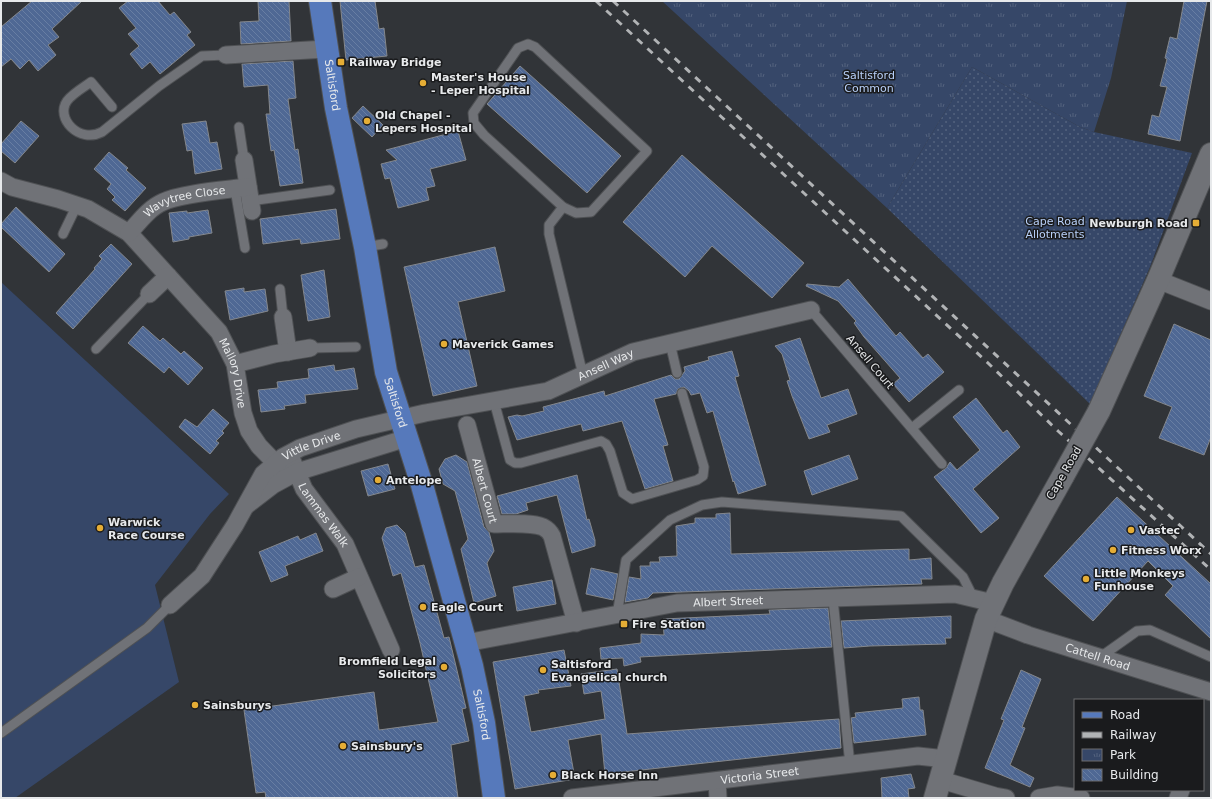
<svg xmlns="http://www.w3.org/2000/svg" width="1212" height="799" viewBox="0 0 1212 799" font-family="'DejaVu Sans',sans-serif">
<defs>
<pattern id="park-tufts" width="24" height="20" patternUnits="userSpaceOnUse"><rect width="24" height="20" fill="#364768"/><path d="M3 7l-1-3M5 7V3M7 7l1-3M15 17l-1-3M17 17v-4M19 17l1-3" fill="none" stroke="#53627e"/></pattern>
<pattern id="garden-dots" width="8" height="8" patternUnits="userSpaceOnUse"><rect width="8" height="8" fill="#364768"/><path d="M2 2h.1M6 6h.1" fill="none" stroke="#53627e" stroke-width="1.8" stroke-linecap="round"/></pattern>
<pattern id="building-back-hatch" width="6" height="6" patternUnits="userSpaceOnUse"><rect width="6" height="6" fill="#4f6894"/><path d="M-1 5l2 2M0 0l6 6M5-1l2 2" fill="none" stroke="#687ea3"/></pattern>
</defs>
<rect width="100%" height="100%" fill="#313438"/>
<!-- grass -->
<path fill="#364768" d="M1 282 229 494 210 514 155 585 179 682 15 798H1Z"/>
<!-- park -->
<path fill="url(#park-tufts)" d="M662 1H1127L1111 78 1094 132 1080 127 972 67 887 208Z"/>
<!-- garden -->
<path fill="url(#garden-dots)" d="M972 67 1080 127 1094 132 1192 153 1150 267 1090 404 887 208Z"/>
<!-- building -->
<g fill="url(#building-back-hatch)" stroke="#84878c">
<path d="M32 1H82L52 29 59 37 48 45 56 55 38 71 29 60 20 69 11 59 1 67V27Z"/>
<path d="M128 1H158L170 15 174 12 191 32 187 35 195 45 160 74 150 62 142 69 130 54 139 46 128 34 136 28 119 8Z"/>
<path d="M258 1H289L291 41 241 44 240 22 259 21Z"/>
<path d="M340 1H375L379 29 384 28 387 56 346 60Z"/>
<path d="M1184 1H1207L1180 141 1148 134 1152 115 1159 117 1167 87 1160 86 1167 59 1165 58 1170 37 1177 39Z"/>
<path d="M293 61 296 98 288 99 295 150 298 149 303 183 280 186 274 150 271 151 266 114H270L268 85 244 87 242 64Z"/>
<path d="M520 66 621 156 587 193 487 104Z"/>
<path d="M363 106 383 125 372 137 352 118Z"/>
<path d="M21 121 39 136 15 163 1 151V144Z"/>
<path d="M206 121 210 143 217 142 222 169 195 174 192 150 187 151 182 124Z"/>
<path d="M458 131 466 160 430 169 435 186 426 188 429 200 398 208 390 178 385 179 381 164 397 160 386 150Z"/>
<path d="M109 152 128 168 126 170 146 188 125 211 112 200 115 197 107 189 111 184 94 169Z"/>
<path d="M682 155 804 263 772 298 712 246 685 277 623 222Z"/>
<path d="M16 207 65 254 49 272 1 227V224Z"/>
<path d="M336 209 340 239 301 244 300 239 263 244 260 219Z"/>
<path d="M208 210 212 233 189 237V239L173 242 169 213 187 211V213Z"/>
<path d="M111 244 132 264 73 329 56 313 95 269 94 268 102 259 99 256Z"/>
<path d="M495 247 505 291 458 302 477 386 433 396 404 267Z"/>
<path d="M324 270 330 317 308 321 301 275Z"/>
<path d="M848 279 896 336 900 332 923 358 928 354 944 372 909 402 893 384 900 378 864 337 854 323 856 321 838 301 806 286 807 284 839 287Z"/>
<path d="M244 288V292L265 289 268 311 230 320 225 291Z"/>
<path d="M1174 324 1211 340V437L1204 455 1159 438 1172 407 1144 396Z"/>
<path d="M143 326 160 341 163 338 181 354 184 351 203 368 188 385 169 367 164 373 128 343Z"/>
<path d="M800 338 821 398 848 389 857 414 827 425 830 432 809 439 792 396 787 381 790 380 782 354 775 346Z"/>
<path d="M732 351 739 376 735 377 766 485 738 494 734 481 733 482 713 411 707 413 700 393 691 395 689 391 684 387 678 389 676 394 654 399 668 445 663 446 673 481 645 489 622 421 583 431 581 424 517 440 508 417 517 415 522 416 544 411 543 407 604 391 605 396 671 375 675 379H679L685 371 684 367 709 360 708 357Z"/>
<path d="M334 365 335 371 354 368 358 389 305 395 306 403 284 406 285 409 261 412 258 390 278 388 277 382 309 378 308 369Z"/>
<path d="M976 398 1003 433 1007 430 1020 447 973 489 999 518 981 533 934 477 946 468 950 462 957 470 980 450 953 417Z"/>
<path d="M213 409 229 423 222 431 224 433 216 441 219 443 210 454 179 427 185 419 197 427Z"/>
<path d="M456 455 467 462 484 527 489 532 494 551 487 563 496 596 474 603 461 549 468 539 455 491 443 484 439 469 445 459Z"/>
<path d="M849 455 858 479 812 495 804 471Z"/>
<path d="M388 464 395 489 368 496 361 471Z"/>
<path d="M577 475 587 520 589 519 595 540V546L572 553 557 495 526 503 528 510 516 514H502L497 496Z"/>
<path d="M1117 497 1211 584V639L1165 595 1173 586 1148 561 1093 621 1044 576Z"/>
<path d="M730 513 731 554 909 549V560L931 558 932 579H921L922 584 653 593 648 598 625 602 629 577 641 579 640 566H650V562H660L659 557 677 556 676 526 695 523V518H716V514Z"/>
<path d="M397 525 405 533 415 567 424 565 444 638 449 637 466 708 462 709 469 741 451 745 458 798H266L265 792 256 793 244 710 374 692 379 730 438 722 420 643 401 573 393 576 382 538 386 528Z"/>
<path d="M316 533 323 551 285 566 288 575 271 582 259 552 298 536 300 540Z"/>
<path d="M591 568 618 574 613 600 586 594Z"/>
<path d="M552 580 556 604 517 611 513 587Z"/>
<path d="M828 608 832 647 640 657 641 662 624 666 623 658 601 659 600 648 641 643V634L664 635 663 619 770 614 769 610Z"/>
<path d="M951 616V638H945L946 644 870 646 844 648 841 621Z"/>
<path d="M564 650 571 686 538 690 539 693 524 696 531 732 605 719 601 691 584 694 581 674 617 669 627 734 839 719 841 748 605 774 601 734 568 740 575 779 515 789 493 662Z"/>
<path d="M1021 670 1041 679 1022 727 1025 728 1010 765 1034 778 1030 787 985 768 1004 720 1001 719Z"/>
<path d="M919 697 920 710H923L926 735 854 743 851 718 856 717 855 713 903 708 902 699Z"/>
<path d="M911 774 915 788 908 789 909 798H882L881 778Z"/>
</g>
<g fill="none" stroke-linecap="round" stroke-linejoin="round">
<defs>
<g id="service">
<path d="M528 44 535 47 647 151 591 212 576 213 563 207 484 135 474 123 473 113 518 48Z"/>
<path d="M112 107 91 82C84 87 72 94 67 101 55 118 79 144 102 132L159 86 202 56 226 55"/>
<path d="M239 127 244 160"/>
<path d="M235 189 245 248"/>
<path d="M250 201 330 190"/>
<path d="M563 207 549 225V234L583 375"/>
<path d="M63 234 77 205"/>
<path d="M365 247 383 244"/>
<path d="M280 289 283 317"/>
<path d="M811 310 942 464"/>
<path d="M670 343 677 373"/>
<path d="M310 348 356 347"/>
<path d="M96 349 149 294"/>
<path d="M494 401 510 460 515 463H521L601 441 606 444 610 451 623 493 632 499 697 480 703 476 704 467 682 393"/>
<path d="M912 428 959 390"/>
<path d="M833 599 850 765"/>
<path d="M617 615 626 560 670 520 702 505 722 502 901 516 963 577 973 597"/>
<path d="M1099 658 1137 631 1150 630 1211 657"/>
<path d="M1 733 147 628 170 605"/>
</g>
<g id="minor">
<path d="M226 55 326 49"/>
<path d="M244 160 252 211"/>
<path id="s1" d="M1 181 12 187 58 199 88 209 129 233 219 332 235 364 243 413 249 431 259 446 288 476"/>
<path id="s2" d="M129 233C139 222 149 208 163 202 182 193 226 190 248 187"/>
<path d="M1158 280 1211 301"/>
<path d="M149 294 168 276"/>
<path d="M283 317 288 352"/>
<path d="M235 364 274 354 310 348"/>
<path id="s3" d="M467 425 494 524C507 524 531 522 543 527 547 529 550 532 552 536L576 623"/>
<path id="s4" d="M291 458 304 489 345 544 391 650"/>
<path d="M247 505 273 485 297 472 407 438"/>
<path d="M333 589 359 577"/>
<path id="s5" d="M170 605 202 576 235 525 263 474 283 457 300 448 356 429 425 413 548 391 633 352 811 310"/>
<path id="s6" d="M986 619 1028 635 1211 692"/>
<path id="s7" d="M466 643 677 603 955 594 993 603"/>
<path d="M941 780 995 796 1006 798"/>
<path d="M717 781 718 798"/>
<path id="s8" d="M572 798 918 756 946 759"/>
<path d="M1039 798 1057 795 1081 798"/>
<path d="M1178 798 1181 790"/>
</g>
<g id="tertiary">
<path d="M1099 411 1158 280 1211 154"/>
<path d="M935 798 986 619 1003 583 1063 476"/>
</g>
<g id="primary">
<path id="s9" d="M320 1 336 108 365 247 386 372 422 485 472 666 484 723 494 798"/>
</g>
</defs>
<!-- service casing -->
<use href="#service" stroke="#4f5154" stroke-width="11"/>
<!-- minor casing -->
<use href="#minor" stroke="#4f5154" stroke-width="19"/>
<!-- tertiary casing -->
<use href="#tertiary" stroke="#4f5154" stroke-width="24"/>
<!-- primary casing -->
<use href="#primary" stroke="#4f5154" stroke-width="24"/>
<!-- service -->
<use href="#service" stroke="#707277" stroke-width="9"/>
<!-- minor -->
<use href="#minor" stroke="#707277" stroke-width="17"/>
<!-- tertiary -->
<use href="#tertiary" stroke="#707277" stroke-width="22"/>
<!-- primary -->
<use href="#primary" stroke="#5679bb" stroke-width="22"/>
<!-- rail -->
<g stroke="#b1b3b5" stroke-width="3" stroke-dasharray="7 7" stroke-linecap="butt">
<path d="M596 1 989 364 1058 431 1211 570"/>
<path d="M613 1 1211 554"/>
</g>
<defs>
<path id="tertiary-bridge" d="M1063 476 1099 411"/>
</defs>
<!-- tertiary-bridge casing -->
<use href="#tertiary-bridge" stroke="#4f5154" stroke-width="24" stroke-linecap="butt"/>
<!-- tertiary-bridge -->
<use href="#tertiary-bridge" stroke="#707277" stroke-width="22"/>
</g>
<!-- markers -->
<g fill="#e5ad35" stroke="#1a1b1d" stroke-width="1.5">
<rect x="337" y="58" width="8" height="8" rx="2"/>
<circle cx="423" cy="83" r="4"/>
<circle cx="367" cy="121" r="4"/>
<rect x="1192" y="219" width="8" height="8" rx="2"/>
<circle cx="444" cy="344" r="4"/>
<circle cx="378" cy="480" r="4"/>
<circle cx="100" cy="528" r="4"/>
<circle cx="1131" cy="530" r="4"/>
<circle cx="1113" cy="550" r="4"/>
<circle cx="1086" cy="579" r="4"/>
<circle cx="423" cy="607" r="4"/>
<rect x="620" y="620" width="8" height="8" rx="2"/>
<circle cx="444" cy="667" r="4"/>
<circle cx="543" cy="670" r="4"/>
<circle cx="195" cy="705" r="4"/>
<circle cx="343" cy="746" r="4"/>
<circle cx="553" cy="775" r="4"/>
</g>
<g text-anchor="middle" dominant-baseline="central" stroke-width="3" stroke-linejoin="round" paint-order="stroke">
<!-- poi labels -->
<g font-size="11" font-weight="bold" fill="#e7e9eb" stroke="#1a1b1d" text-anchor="start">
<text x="349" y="62">Railway Bridge</text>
<text x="431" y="77">Master's House<tspan x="431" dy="13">- Leper Hospital</tspan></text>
<text x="375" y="115">Old Chapel -<tspan x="375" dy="13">Lepers Hospital</tspan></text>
<text x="1188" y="223" text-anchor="end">Newburgh Road</text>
<text x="452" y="344">Maverick Games</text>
<text x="386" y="480">Antelope</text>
<text x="108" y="522">Warwick<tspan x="108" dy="13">Race Course</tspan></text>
<text x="1139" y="530">Vastec</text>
<text x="1121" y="550">Fitness Worx</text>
<text x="1094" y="573">Little Monkeys<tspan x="1094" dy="13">Funhouse</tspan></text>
<text x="431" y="607">Eagle Court</text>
<text x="632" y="624">Fire Station</text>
<text x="436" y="661" text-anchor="end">Bromfield Legal<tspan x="436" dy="13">Solicitors</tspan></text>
<text x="551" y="664">Saltisford<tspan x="551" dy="13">Evangelical church</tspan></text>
<text x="203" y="705">Sainsburys</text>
<text x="351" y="746">Sainsbury's</text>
<text x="561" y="775">Black Horse Inn</text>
</g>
<!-- park labels -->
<g font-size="11" fill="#b8d0f9" stroke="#1a1b1d">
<text x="869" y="75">Saltisford<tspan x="869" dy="13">Common</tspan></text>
<text x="1055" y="221">Cape Road<tspan x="1055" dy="13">Allotments</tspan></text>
</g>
<!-- street labels -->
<g font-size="11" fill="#e7e9eb" stroke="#1a1b1d">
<text stroke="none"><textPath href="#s9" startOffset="85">Saltisford</textPath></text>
<text stroke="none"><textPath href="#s2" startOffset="67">Wavytree Close</textPath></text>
<text transform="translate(870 362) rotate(50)">Ansell Court</text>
<text stroke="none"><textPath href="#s5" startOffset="526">Ansell Way</textPath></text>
<text stroke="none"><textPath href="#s1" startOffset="317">Mallory Drive</textPath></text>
<text stroke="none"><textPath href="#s9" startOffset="409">Saltisford</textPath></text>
<text stroke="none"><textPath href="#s5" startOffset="219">Vittle Drive</textPath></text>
<text transform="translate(1064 473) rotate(-60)">Cape Road</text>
<text stroke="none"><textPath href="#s3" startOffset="68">Albert Court</textPath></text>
<text stroke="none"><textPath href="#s4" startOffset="66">Lammas Walk</textPath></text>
<text stroke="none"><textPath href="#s7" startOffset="266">Albert Street</textPath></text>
<text stroke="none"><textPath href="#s6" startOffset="118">Cattell Road</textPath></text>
<text stroke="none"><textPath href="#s9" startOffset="733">Saltisford</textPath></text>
<text stroke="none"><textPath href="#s8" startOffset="189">Victoria Street</textPath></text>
</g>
</g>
<!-- border -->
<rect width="1212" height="799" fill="none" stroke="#e7e9eb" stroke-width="4"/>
<!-- legend -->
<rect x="1074" y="699" width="130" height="92" fill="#1a1b1d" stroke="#6c6d6f"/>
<rect x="1082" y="712" width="20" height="6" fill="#5679bb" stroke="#6c6d6f"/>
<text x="1110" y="719" font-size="12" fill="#e7e9eb">Road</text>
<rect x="1082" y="732" width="20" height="6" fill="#b1b3b5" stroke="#6c6d6f"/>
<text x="1110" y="739" font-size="12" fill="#e7e9eb">Railway</text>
<rect x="1082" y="749" width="20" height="12" fill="url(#park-tufts)" stroke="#6c6d6f"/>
<text x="1110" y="759" font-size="12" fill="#e7e9eb">Park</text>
<rect x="1082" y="769" width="20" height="12" fill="url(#building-back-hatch)" stroke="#6c6d6f"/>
<text x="1110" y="779" font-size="12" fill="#e7e9eb">Building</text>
</svg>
